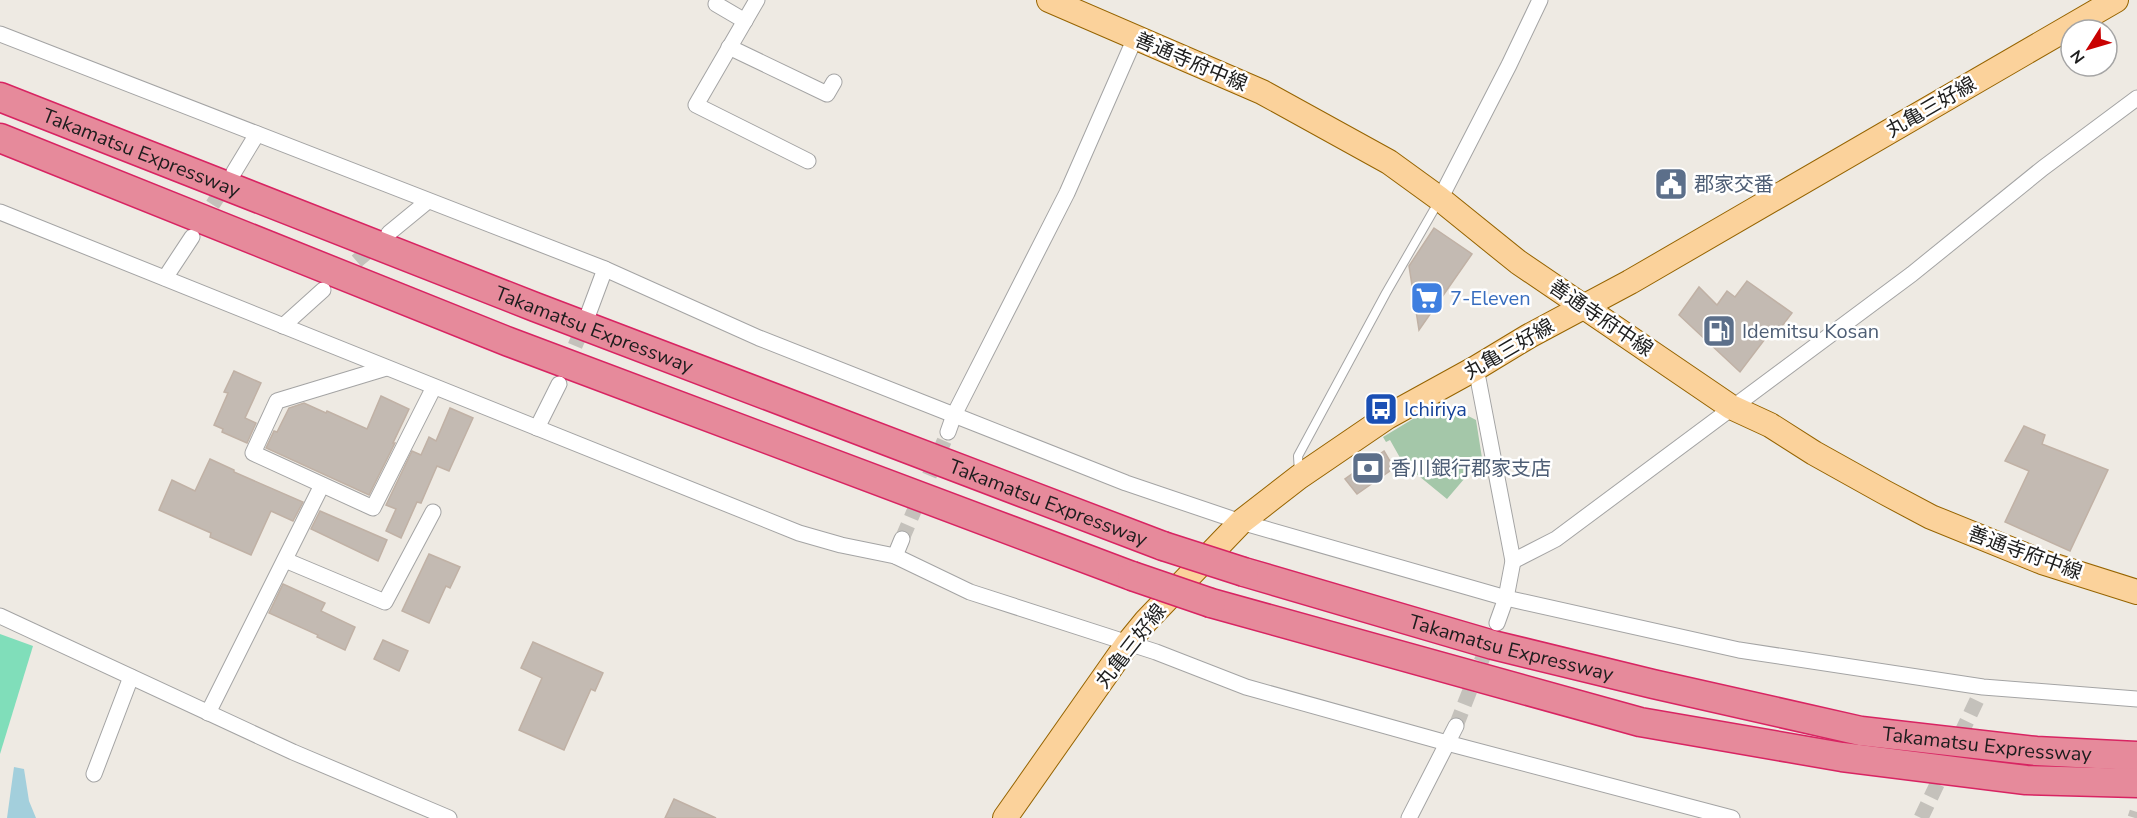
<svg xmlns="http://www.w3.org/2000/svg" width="2137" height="818" viewBox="0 0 2137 818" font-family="'Nunito Sans','Noto Sans JP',sans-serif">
<rect width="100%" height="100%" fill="#eeeae3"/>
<!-- cemetery -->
<path fill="#a4c7a9" d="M1441 402 1476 420 1482 458 1447 499 1403 463 1390 440 1386 442 1383 437Z"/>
<!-- pitch -->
<path fill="#80deba" d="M0 634 33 646 0 754Z"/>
<!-- water -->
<path fill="#a3cfdc" d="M14 767 24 769 29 801 36 818H7Z"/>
<!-- building -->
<g fill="#c3bab2" stroke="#c0b1a5" stroke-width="1.5">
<path d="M1434 228 1472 254 1419 330 1409 266Z"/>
<path d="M1747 281 1792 313 1776 334 1771 331 1740 372 1679 315 1699 287 1717 305 1727 291 1735 297Z"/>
<path d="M234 371 261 383 245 418 256 423 247 443 222 432 223 429 214 425 228 393 224 392Z"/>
<path d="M381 396 409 409 393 443H395L369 495 266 448 274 431 277 432 289 408 304 403 326 413 327 411 367 429Z"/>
<path d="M450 408 473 418 449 471 437 466 421 503 417 502 401 538 386 531 396 509 386 505 412 451 421 455 429 437 436 441Z"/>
<path d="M2024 426 2045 435 2042 444 2108 470 2070 551 2005 522 2029 471 2005 461Z"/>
<path d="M1384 451 1394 468 1357 494 1345 479Z"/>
<path d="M210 459 234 470V472L303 502 293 521 271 511 251 555 210 537 211 533 159 510 172 480 195 491Z"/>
<path d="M320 511 387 540 378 561 311 529Z"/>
<path d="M429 554 460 567 450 588 446 586 429 623 402 611Z"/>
<path d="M283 584 325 603 321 611 355 627 345 650 317 637 318 635 269 613Z"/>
<path d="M383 640 408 651 399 671 374 659Z"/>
<path d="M533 642 603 673 595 691 591 689 564 750 519 730 542 678 521 668Z"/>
<path d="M674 799 716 818H665Z"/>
</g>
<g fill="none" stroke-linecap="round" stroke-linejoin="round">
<!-- street-tunnel -->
<g stroke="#c4c1bb" stroke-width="15" stroke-dasharray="15 8" stroke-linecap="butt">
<path d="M200 224 228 181"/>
<path d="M339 276 378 243"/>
<path d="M566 367 586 320"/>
<path d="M902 539 948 432"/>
<path d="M1456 726 1490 639"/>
<path d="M1921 818 1977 700"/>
<path d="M2135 818 2137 812"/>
</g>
<defs>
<path id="lane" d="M1299 473 1298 456 1386 293 1439 201"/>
<g id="street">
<path d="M757 0 696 105 808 161"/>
<path d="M716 4 745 21"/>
<path d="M0 34 605 269 759 338 954 415 1126 483 1241 522 1506 598 1739 650 1983 687 2137 699"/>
<path d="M729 47 827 94 834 82"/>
<path d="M234 172 257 134"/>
<path d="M1440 199 1509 65 1540 0"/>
<path d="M0 212 799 533 841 545 895 556 970 592 1156 652 1246 687 1447 743 1732 818"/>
<path d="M389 233 428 201"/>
<path d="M165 278 192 237"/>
<path d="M589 312 605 269"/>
<path d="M283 326 323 290"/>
<path d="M386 368 277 401 253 453 373 508 434 387"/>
<path d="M1476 368 1513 561 1506 598 1497 623"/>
<path d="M537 428 559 384"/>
<path d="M948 432 954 415 1067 193 1135 38"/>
<path d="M895 556 902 539"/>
<path d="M285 560 385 602 433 512"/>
<path d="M1513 561 1556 539 1912 274 2043 168 2137 98"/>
<path d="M0 616 293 752 449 818"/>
<path d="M208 713 322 485"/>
<path d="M94 774 131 677"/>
<path d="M1409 818 1456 726"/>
</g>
<g id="primary">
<path d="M1049 0 1262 92 1389 162 1440 199 1518 262 1731 407 1770 425 1814 453 1884 492 1931 517 2042 562 2137 592"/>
<path d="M1005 818 1128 643 1146 621 1241 522 1299 477 1387 417 1476 368 1529 336 1630 282 2116 0"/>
</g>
<g id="highway">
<path id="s1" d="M0 97 535 307 1163 546"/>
<path d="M0 138 509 342 1132 576"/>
<path id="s2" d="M1244 572 1493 645 1653 684 1861 731 2036 751 2137 756"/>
<path d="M1211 603 1640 722 1842 757 2026 780 2137 783"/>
</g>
</defs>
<!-- lane casing -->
<use href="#lane" stroke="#a4a4a4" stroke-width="10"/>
<!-- street casing -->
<use href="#street" stroke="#a4a4a4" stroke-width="17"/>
<!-- primary casing -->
<use href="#primary" stroke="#966401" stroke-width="26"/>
<!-- highway casing -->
<use href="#highway" stroke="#d82462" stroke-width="31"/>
<!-- lane -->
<use href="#lane" stroke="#fff" stroke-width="8"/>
<!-- street -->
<use href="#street" stroke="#fff" stroke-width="15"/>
<!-- primary -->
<use href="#primary" stroke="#fbd29b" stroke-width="24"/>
<!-- highway -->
<use href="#highway" stroke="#e68a9b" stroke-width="28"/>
<defs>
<g id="highway-bridge">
<path d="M1163 546 1244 572"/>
<path d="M1132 576 1211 603"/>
</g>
</defs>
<!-- highway-bridge casing -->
<use href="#highway-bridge" stroke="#d82462" stroke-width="31" stroke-linecap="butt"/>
<!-- highway-bridge -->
<use href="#highway-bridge" stroke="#e68a9b" stroke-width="28"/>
</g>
<!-- icons -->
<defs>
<symbol id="civic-square" viewBox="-11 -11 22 22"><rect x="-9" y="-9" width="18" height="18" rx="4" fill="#5c6f8a" stroke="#fff"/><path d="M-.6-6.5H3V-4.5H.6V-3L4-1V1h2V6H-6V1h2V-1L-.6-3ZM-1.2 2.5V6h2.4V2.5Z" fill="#fff"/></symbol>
<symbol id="supermarket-square" viewBox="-11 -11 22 22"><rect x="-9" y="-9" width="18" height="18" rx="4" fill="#3f7fe0" stroke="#fff"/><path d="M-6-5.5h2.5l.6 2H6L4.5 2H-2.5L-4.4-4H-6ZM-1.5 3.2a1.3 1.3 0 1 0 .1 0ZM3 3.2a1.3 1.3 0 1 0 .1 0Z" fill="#fff"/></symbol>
<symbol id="fuel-square" viewBox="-11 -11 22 22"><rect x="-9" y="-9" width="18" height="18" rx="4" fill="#5c6f8a" stroke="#fff"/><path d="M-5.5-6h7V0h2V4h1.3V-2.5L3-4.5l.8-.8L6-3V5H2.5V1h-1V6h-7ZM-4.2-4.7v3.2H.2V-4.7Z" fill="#fff"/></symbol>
<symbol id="bus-square" viewBox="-11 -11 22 22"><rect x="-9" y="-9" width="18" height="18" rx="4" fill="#1a4fb4" stroke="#fff"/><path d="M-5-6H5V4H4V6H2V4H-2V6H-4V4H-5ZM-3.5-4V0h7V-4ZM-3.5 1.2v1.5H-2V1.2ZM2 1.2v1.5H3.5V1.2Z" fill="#fff"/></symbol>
<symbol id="bank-square" viewBox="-11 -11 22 22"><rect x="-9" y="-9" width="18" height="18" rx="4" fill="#5c6f8a" stroke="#fff"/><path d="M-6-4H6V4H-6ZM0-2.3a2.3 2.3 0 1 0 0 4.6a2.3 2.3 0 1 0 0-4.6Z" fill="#fff"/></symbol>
</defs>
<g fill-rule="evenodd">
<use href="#civic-square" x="1652" y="165" width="38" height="38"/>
<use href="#supermarket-square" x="1408" y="279" width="38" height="38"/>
<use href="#fuel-square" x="1700" y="312" width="38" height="38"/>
<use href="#bus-square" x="1362" y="390" width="38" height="38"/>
<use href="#bank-square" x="1349" y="449" width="38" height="38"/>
</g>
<g text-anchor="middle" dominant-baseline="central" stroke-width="5" stroke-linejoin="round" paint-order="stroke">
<!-- street labels -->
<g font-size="20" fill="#1d1d1d" stroke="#fff">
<text transform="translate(1191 62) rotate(23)">善通寺府中線</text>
<text transform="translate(1931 107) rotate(-30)">丸亀三好線</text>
<text stroke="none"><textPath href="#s1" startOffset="152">Takamatsu Expressway</textPath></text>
<text transform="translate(1601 318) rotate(34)">善通寺府中線</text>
<text stroke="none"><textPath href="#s1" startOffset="638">Takamatsu Expressway</textPath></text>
<text transform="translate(1509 349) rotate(-30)">丸亀三好線</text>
<text stroke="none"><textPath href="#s1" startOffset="1124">Takamatsu Expressway</textPath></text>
<text transform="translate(2025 553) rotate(20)">善通寺府中線</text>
<text transform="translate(1131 646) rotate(-52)">丸亀三好線</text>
<text stroke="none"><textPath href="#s2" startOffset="278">Takamatsu Expressway</textPath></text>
<text stroke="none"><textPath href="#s2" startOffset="764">Takamatsu Expressway</textPath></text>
</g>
<!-- service labels -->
<g font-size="20" fill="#4e5e75" stroke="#fff" text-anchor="start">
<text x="1694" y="184">郡家交番</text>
<text x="1742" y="331">Idemitsu Kosan</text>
<text x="1391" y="468">香川銀行郡家支店</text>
</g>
<!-- shop labels -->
<g font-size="20" fill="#366cbe" stroke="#fff" text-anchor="start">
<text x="1450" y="298">7-Eleven</text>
</g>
<!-- transit labels -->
<g font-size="20" fill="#164399" stroke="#fff" text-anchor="start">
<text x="1404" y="409">Ichiriya</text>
</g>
</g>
<!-- north arrow -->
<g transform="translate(2089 48) rotate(233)"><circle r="28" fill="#ffffff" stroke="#a5a5a5" stroke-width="1.5"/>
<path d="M0-4.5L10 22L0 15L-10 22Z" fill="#c90101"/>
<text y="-9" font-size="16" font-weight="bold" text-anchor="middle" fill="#1d1d1d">N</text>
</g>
</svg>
